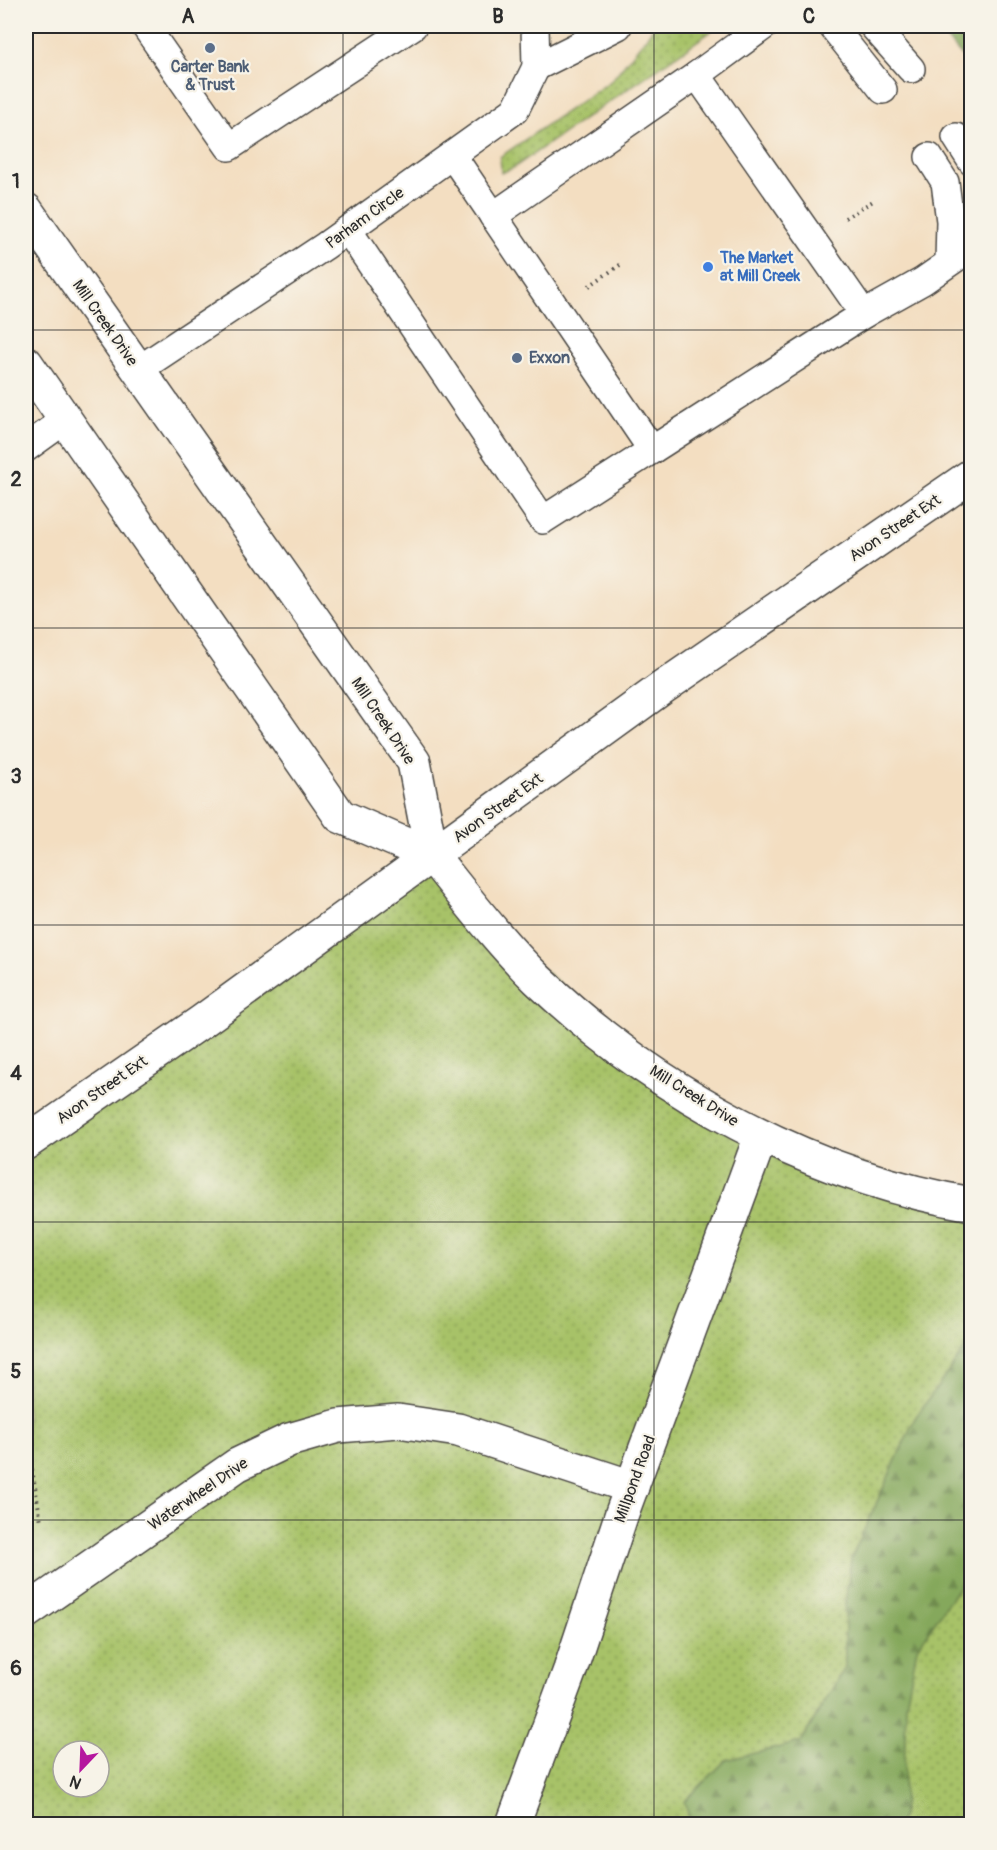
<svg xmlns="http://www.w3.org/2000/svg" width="997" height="1850" viewBox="0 0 997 1850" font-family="Pangolin,sans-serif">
<defs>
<pattern id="grass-dots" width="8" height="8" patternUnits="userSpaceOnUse" patternTransform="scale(1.5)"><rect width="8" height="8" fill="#a7c268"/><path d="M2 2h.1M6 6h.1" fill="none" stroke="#889e56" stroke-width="1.8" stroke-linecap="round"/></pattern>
<pattern id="forest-firs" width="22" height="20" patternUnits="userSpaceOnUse" patternTransform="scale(1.5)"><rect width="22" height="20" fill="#85a85c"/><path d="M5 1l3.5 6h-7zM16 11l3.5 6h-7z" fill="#6d894c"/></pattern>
</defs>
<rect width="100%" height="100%" fill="#f7f3e8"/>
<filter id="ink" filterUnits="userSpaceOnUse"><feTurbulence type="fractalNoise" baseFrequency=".0167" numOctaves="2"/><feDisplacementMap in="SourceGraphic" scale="12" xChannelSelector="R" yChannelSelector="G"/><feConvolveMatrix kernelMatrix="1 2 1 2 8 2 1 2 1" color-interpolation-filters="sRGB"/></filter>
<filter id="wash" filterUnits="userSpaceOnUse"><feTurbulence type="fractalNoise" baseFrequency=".008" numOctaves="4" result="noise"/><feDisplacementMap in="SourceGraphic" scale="24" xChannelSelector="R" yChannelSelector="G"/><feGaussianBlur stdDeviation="1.35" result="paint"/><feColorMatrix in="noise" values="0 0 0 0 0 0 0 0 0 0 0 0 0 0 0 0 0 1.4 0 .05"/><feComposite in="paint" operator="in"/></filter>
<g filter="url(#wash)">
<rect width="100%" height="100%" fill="#f3dec1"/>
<!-- grass -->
<g fill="url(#grass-dots)" stroke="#69764a" stroke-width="1.5" fill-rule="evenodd">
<path d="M655 26H719L513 168 501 173 500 157 612 80Z"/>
<path d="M432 856 481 917 705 1106 971 1204V1824H26V1143ZM63 1751H99V1787H63Z"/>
</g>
<!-- forest -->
<g fill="url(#forest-firs)" stroke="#586a44" stroke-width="1.5">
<path d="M935 26H971V66Z"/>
<path d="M971 1340V1569L917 1648 906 1704 903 1816 898 1824H692L684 1802 726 1760 801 1742 845 1667V1604L851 1559 915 1418Z"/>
</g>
</g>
<g filter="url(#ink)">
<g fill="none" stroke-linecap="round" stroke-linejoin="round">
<defs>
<g id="service">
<path d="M145 26 229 147 413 26"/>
<path d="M832 26 883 90"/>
<path d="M873 26 911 69"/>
<path d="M536 67 618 26"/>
<path d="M956 137 972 162"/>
<path d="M452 155 652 450 864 314 697 75 764 26"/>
<path d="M929 157 945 182 950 221 949 262"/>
<path d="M493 216 697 75"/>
<path d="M348 230 543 520 652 450"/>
<path d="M864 314 923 281 969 249 972 243"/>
<path d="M138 370 325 246 515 110 536 67 535 26"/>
<path d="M26 448 65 420"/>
</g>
<g id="minor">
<path d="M432 856C466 898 499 942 538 980 656 1092 811 1177 972 1204"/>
<path d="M26 1612 237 1465 289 1440 338 1426 398 1421 458 1430 632 1487"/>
<path d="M513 1824 570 1670 622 1513 761 1136"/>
</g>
<g id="tertiary">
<path d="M26 210 414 762 432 856"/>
<path d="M26 363 340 816 432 856"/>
</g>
<path id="secondary" d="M26 1143 201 1022 662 688 972 475"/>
</defs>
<!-- service casing -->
<use href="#service" stroke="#494642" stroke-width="30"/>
<!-- minor casing -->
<use href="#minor" stroke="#494642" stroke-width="36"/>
<!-- tertiary casing -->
<use href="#tertiary" stroke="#494642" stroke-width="36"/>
<!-- secondary casing -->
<use href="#secondary" stroke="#494642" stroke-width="36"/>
<!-- path -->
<g stroke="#494642" stroke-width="4" stroke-dasharray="1.5 4.5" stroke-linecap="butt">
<path d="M845 218 873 201"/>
<path d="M589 286 620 265"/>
<path d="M31 1464 41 1521"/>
</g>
<!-- service -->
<use href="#service" stroke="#fff" stroke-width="27"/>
<!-- minor -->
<use href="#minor" stroke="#fff" stroke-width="33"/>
<!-- tertiary -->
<use href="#tertiary" stroke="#fff" stroke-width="33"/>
<!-- secondary -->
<use href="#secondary" stroke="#fff" stroke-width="33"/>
</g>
</g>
<!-- grid -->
<path fill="none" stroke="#2b2b2b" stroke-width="1.5" stroke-opacity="0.55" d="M343 26V1824M654 26V1824M26 330H972M26 628H972M26 925H972M26 1222H972M26 1520H972"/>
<!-- markers -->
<g fill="#5c6f8a" stroke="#f7f3e8" stroke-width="2">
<circle cx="210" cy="48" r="6"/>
<circle cx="517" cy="358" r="6"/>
</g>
<circle fill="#3f7fe0" stroke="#f7f3e8" stroke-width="2" cx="708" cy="267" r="6"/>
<g text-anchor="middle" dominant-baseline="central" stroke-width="4.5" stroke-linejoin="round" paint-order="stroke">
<!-- service labels -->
<g font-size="16" font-weight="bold" fill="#4e5e75" stroke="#f7f3e8">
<text x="210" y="67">Carter Bank<tspan x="210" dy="18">&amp; Trust</tspan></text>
<text x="529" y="358" text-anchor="start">Exxon</text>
</g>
<!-- street labels -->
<g font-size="16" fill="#2b2b2b" stroke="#f7f3e8">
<text transform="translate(365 218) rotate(-36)">Parham Circle</text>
<text transform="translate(105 323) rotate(55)">Mill Creek Drive</text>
<text transform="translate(895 528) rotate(-34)">Avon Street Ext</text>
<text transform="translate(383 721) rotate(56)">Mill Creek Drive</text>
<text transform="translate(498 808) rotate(-36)">Avon Street Ext</text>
<text transform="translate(102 1090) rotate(-35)">Avon Street Ext</text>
<text transform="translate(694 1096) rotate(32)">Mill Creek Drive</text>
<text transform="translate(635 1479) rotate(-70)">Millpond Road</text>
<text transform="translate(198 1494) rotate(-34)">Waterwheel Drive</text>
</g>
<!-- shop labels -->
<g font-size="16" font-weight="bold" fill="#366cbe" stroke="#f7f3e8" text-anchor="start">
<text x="720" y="258">The Market<tspan x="720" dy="18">at Mill Creek</tspan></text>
</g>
</g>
<!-- margin -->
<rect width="997" height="1850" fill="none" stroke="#f7f3e8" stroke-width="66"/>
<!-- north arrow -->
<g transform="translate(81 1769) rotate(203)"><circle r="28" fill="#f7f3e8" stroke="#a5a39c" stroke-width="1.5"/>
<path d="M0-4.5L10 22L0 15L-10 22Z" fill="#b5179e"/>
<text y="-9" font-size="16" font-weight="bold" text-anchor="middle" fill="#2b2b2b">N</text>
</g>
<rect x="33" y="33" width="931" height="1784" fill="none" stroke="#2b2b2b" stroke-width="2"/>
<g font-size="20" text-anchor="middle" font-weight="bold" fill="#2b2b2b">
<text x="188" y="23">A</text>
<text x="498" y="23">B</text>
<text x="809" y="23">C</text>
<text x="16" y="188">1</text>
<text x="16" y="486">2</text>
<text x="16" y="783">3</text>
<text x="16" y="1080">4</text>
<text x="16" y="1378">5</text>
<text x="16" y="1675">6</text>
</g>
</svg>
